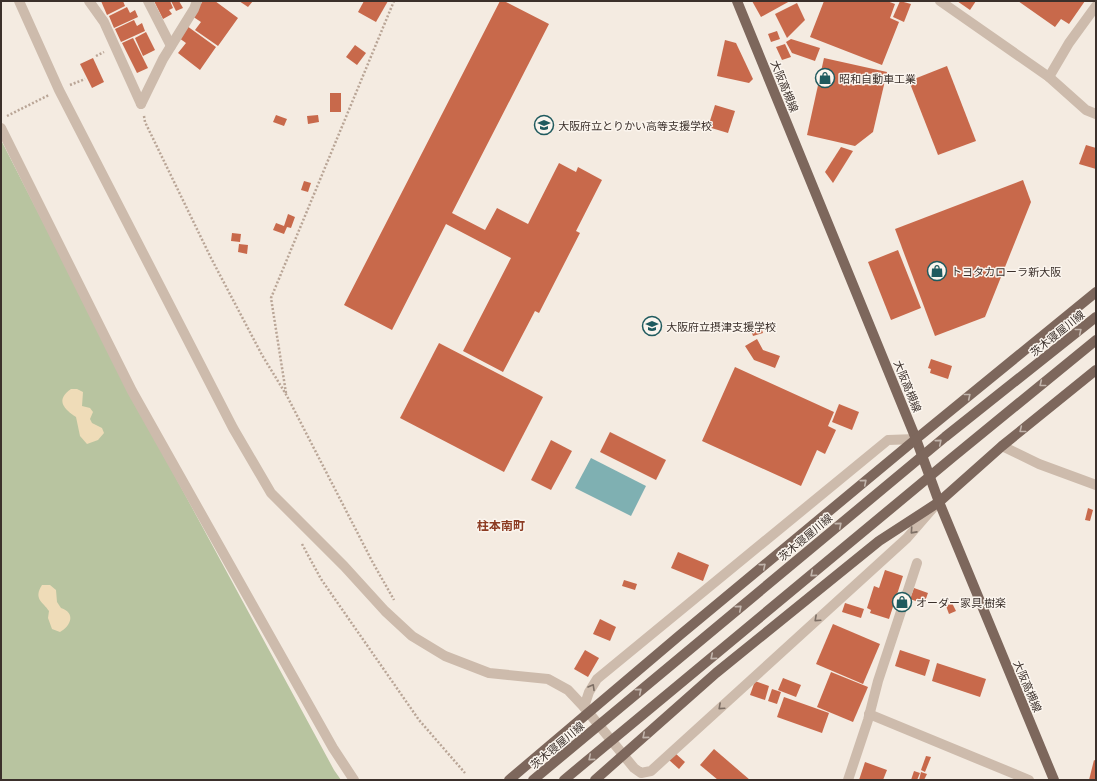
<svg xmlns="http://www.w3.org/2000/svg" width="1097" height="781" viewBox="0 0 1097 781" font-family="Commissioner,'Noto Sans JP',sans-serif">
<rect width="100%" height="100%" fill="#f4ebe1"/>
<!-- green -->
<path fill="#b8c4a0" d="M1 140 137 406 334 770 341 780H1Z"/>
<!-- sand -->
<g fill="#efdcb8">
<path d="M71 389H77L83 392 82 406 90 408 93 412 90 419 92 423 102 428 104 433 98 440 87 444 80 436 76 417C64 409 55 400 71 389Z"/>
<path d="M42 585H50L56 590 57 602 61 608C76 613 71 626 60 632L52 629 48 618 49 611C43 602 33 599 42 585Z"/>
</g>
<!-- water -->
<path fill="#7fb0b2" d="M591 458 646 486 631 516 575 488Z"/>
<!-- building -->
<g fill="#c8694b">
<path d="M101 1H123L125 6 107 15Z"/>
<path d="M154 1H170L173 8 169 10 172 14 163 19Z"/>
<path d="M171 1H179L183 8 176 11Z"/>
<path d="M203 1H215L238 18 218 46 195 30 201 22 192 16Z"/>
<path d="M239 1H253L248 7Z"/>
<path d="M364 1H388L376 22 358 12Z"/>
<path d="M500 1H504L549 24 452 213 485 230 497 208 528 224 559 163 576 172 578 167 602 180 576 231 580 233 539 313 535 311 503 372 463 351 511 258 446 224 392 330 344 305Z"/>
<path d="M752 1H790L761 17Z"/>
<path d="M824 1H887L895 4 890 18 899 22 882 65 810 37Z"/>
<path d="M900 1 911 4 904 22 893 17Z"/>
<path d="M957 1H976L970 10Z"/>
<path d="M1018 1H1085L1069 24 1061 19 1055 27Z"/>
<path d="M797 3 805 20 787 38 775 14Z"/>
<path d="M127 7 130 13 135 10 138 17 114 28 109 16Z"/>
<path d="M134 20 137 26 142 23 145 31 121 42 115 29Z"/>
<path d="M187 26 216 47 200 70 178 53 186 43 179 38Z"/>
<path d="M777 31 780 39 771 42 768 34Z"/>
<path d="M146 32 155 50 143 56 135 38Z"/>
<path d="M133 38 148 68 137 73 122 43Z"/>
<path d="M791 39 820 48 815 61 792 53 786 42Z"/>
<path d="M725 40 736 43 753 79 749 83 717 76Z"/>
<path d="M785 44 791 57 782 60 776 47Z"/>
<path d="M355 45 366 53 357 65 346 57Z"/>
<path d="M93 58 104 82 92 88 80 64Z"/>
<path d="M824 58 887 72 873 132 855 146 807 135Z"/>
<path d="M947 66 976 141 938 155 909 81Z"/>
<rect x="330" y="93" width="11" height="19"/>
<path d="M715 105 735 111 728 133 708 127Z"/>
<path d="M276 115 287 119 284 126 273 122Z"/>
<path d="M318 115 319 122 308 124 307 116Z"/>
<path d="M1086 145 1096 148V169L1079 164Z"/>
<path d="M841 147 853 151 833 183 825 172Z"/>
<path d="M1023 180 1031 202 985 317 935 336 895 229Z"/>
<path d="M304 181 311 183 308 192 301 190Z"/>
<path d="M288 214 295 217 291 228 287 227 284 234 273 230 276 223 284 226Z"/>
<path d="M232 233 241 234 240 242 231 241Z"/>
<path d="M239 244 248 245 247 254 238 252Z"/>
<path d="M898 250 921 308 891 320 868 262Z"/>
<path d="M759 321 763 333 753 336 749 324Z"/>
<path d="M757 339 763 350 780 356 775 368 754 360 745 346Z"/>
<path d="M439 343 543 397 504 472 400 418Z"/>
<path d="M931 359 952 366 948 379 930 373 931 369 928 368Z"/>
<path d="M735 367 834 412 828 426 836 430 825 454 817 450 801 486 702 441Z"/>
<path d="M839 404 859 412 852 430 832 422Z"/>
<path d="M610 432 666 460 656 480 600 452Z"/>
<path d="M551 440 572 451 551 490 531 480Z"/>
<path d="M1088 508 1093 510 1090 521 1085 520Z"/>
<path d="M678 552 709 565 703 581 671 568Z"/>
<path d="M885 570 903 576 889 619 870 613 871 610 867 608 874 586 879 588Z"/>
<path d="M624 580 637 584 635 590 622 586Z"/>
<path d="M914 588 928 593 924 604 910 599Z"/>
<path d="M845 603 864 609 861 618 842 612Z"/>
<path d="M952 603 956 611 949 614 946 606Z"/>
<path d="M600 619 616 627 610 641 593 634Z"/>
<path d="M833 624 880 644 863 684 816 664Z"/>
<path d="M585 650 599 658 588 677 574 669Z"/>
<path d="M900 650 930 660 925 676 895 666Z"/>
<path d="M937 663 986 679 980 697 932 681Z"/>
<path d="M831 672 868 687 853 722 817 707Z"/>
<path d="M783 678 801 685 796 697 778 690Z"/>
<path d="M755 681 769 686 765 700 750 695Z"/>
<path d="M772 689 781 692 777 704 768 701Z"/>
<path d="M784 697 829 713 822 733 777 717Z"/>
<path d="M714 749 750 780H718L700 765Z"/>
<path d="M675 753 685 762 679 769 669 760Z"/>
<path d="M926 756 931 757 925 772 921 770Z"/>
<path d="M1094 760 1096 761V780H1089Z"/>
<path d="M865 762 887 770 883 780H859Z"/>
<path d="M914 771 920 773 917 780H911Z"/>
<path d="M921 772 927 774 924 780H919Z"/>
</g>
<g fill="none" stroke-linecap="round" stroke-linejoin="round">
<!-- path -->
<g stroke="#b9a596" stroke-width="2.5" stroke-dasharray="2 2" stroke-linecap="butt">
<path d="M96 56 104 52"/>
<path d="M70 85 85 79"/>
<path d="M7 116 49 95"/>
<path d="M144 116 145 122 211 258 262 355 287 396 372 561 394 600"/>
<path d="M286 393 271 298 394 1"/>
<path d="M302 544 321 579 419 720 465 773"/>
</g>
<!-- minor -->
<g stroke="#cdbbac" stroke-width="10">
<path d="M19 1 59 90 233 428 271 493 344 566 385 611 412 636 445 656 489 673 548 679 568 690 584 707"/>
<path d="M89 1 104 22 141 104"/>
<path d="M148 1 171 46"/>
<path d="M940 1 1049 77 1086 110 1096 114"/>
<path d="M1049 77 1069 43 1096 6"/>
<path d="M141 104 163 59 194 9 197 1"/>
<path d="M1 128 132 391 333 748 354 780"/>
<path d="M916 439 888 440 597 679 589 692 584 707 634 768 641 773 651 771 907 538 933 508"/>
<path d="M1002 446 1039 464 1096 485"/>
<path d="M869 714 1029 780"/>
<path d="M848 780 868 720 878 681 917 563"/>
</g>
<!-- major -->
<g stroke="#7d675c" stroke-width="10">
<path d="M737 1 916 439 939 502 1054 780"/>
<path d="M509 780 680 635 916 439 1096 292"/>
<path d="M533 780 945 437 1096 317"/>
<path d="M564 780 953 457 1096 340"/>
<path d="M595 780 716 673 879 541 939 502 1002 446 1096 370"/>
</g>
</g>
<!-- one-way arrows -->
<defs><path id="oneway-chevron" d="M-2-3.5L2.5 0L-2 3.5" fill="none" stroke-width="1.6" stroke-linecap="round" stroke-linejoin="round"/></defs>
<g stroke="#c2b5ac">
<use href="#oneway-chevron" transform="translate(1079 331) rotate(-39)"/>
<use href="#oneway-chevron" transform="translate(1042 384) rotate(141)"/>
<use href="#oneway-chevron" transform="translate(968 396) rotate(-39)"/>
<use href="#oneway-chevron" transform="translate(1022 430) rotate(141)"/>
<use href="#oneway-chevron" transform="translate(939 442) rotate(-40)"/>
<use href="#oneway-chevron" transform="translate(864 482) rotate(-40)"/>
<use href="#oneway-chevron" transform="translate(839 525) rotate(-40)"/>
<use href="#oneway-chevron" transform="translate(763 566) rotate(-40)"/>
<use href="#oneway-chevron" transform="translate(813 574) rotate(140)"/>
<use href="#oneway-chevron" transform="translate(739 608) rotate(-40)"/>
<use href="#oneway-chevron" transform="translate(713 657) rotate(140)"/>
<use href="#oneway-chevron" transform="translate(639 691) rotate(-40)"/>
<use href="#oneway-chevron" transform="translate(645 736) rotate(139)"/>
<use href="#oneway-chevron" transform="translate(591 758) rotate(140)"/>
</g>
<g stroke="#7d6f65">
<use href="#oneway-chevron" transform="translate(913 531) rotate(132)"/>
<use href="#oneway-chevron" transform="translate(817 619) rotate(138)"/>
<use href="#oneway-chevron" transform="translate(592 687) rotate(-60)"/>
<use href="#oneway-chevron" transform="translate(721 707) rotate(138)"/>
</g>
<!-- icons -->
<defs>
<symbol id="shop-ring" viewBox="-11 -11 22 22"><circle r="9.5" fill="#fbf5ee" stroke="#1f5a5e" stroke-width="1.5"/><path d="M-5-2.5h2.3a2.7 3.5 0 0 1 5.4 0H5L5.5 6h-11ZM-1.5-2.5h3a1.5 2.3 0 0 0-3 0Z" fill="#1f5a5e"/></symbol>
<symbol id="school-ring" viewBox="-11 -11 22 22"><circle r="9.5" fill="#fbf5ee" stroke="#1f5a5e" stroke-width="1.5"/><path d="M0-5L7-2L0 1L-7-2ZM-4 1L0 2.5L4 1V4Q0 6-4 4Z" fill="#1f5a5e"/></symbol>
</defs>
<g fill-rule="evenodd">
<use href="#shop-ring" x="814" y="67" width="22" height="22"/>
<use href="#school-ring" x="533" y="114" width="22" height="22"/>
<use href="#shop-ring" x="926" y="260" width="22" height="22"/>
<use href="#school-ring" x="641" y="315" width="22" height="22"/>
<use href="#shop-ring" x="891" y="591" width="22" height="22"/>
</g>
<g text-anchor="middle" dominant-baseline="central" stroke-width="3" stroke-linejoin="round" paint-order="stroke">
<!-- poi labels -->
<g font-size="11" fill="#3b302b" stroke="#fbf5ee" text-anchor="start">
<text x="839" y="78">昭和自動車工業</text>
<text x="558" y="125">大阪府立とりかい高等支援学校</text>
<text x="951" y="271">トヨタカローラ新大阪</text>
<text x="666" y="326">大阪府立摂津支援学校</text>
<text x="916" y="602">オーダー家具 樹楽</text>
</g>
<!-- street labels -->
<g font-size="11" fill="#3b302b" stroke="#fbf5ee">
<text transform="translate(785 86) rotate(68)">大阪高槻線</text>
<text transform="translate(1057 333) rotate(-39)">茨木寝屋川線</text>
<text transform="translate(908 386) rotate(68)">大阪高槻線</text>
<text transform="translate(805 537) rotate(-40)">茨木寝屋川線</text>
<text transform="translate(1028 686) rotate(67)">大阪高槻線</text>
<text transform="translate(557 745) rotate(-40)">茨木寝屋川線</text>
</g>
<!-- neighbourhood labels -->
<g font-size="12" font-weight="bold" fill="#8c3b22" stroke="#fbf5ee">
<text x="501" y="525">柱本南町</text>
</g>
</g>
<!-- border -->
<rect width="1097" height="781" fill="none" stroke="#3b302b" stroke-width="4"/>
</svg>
